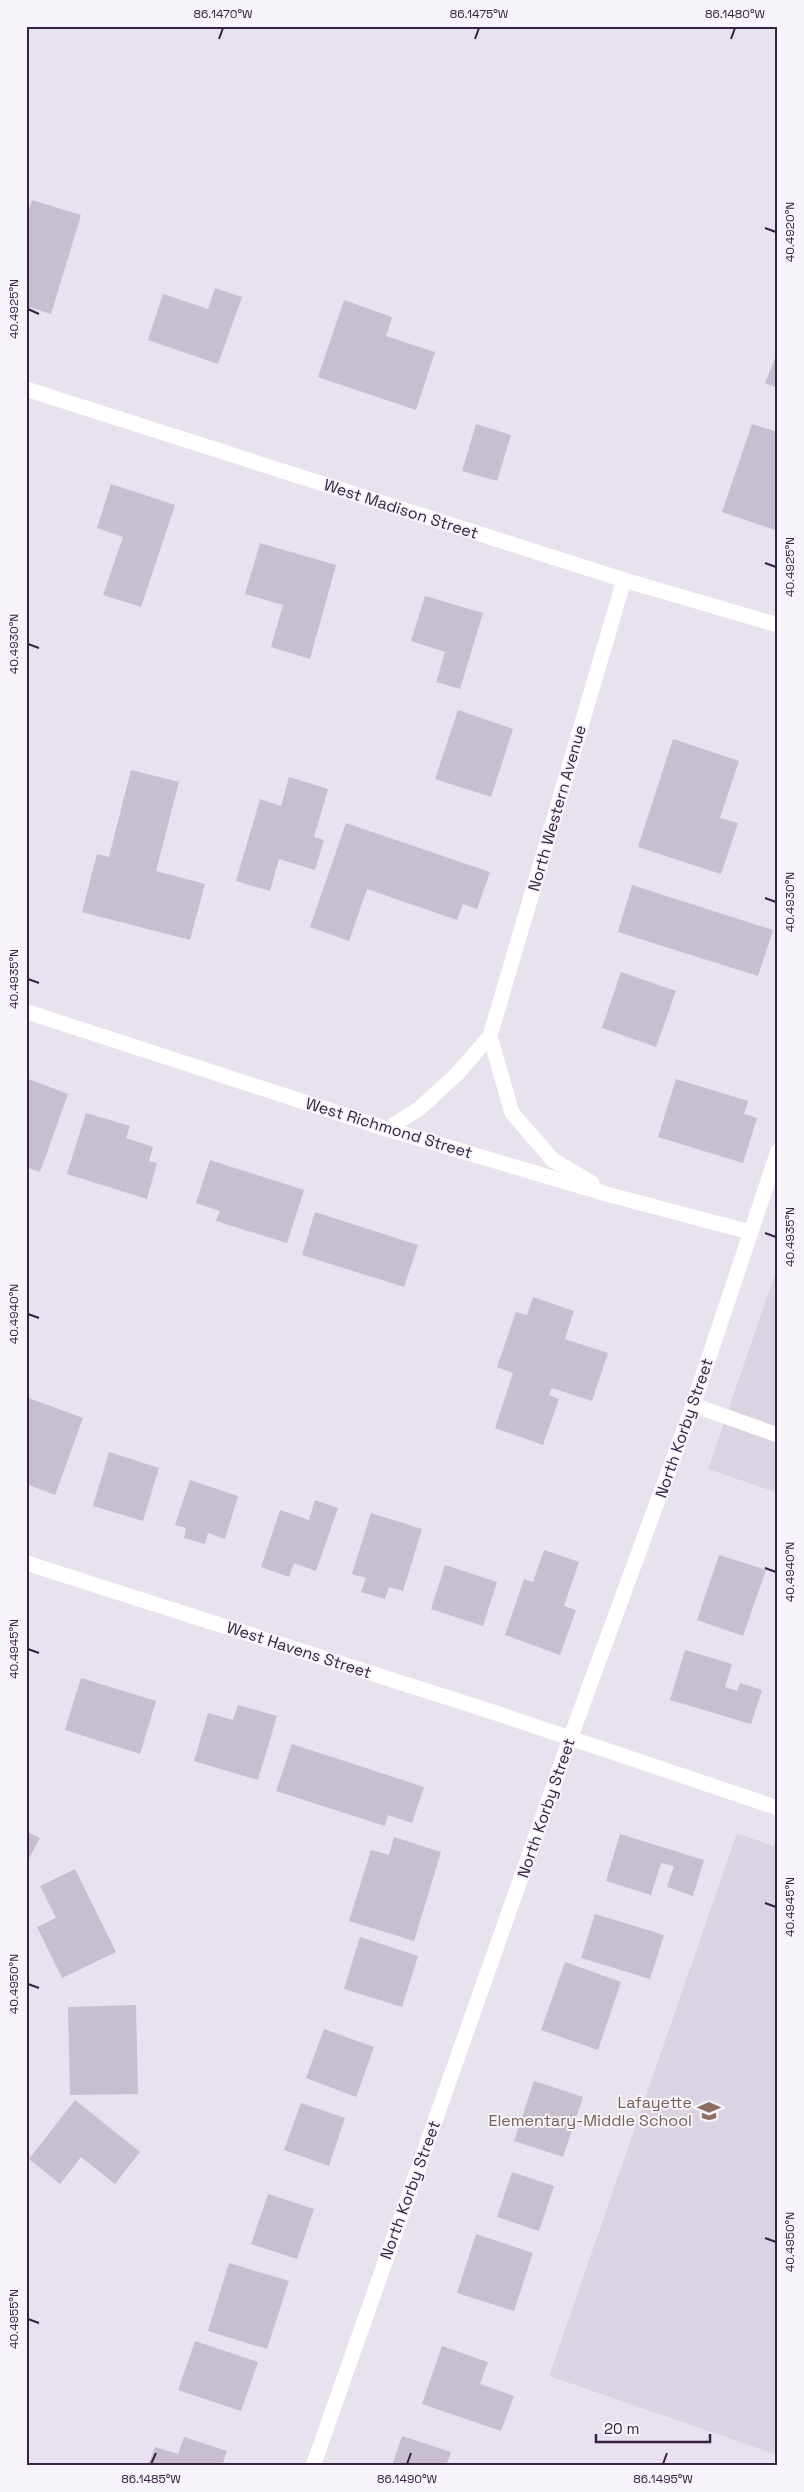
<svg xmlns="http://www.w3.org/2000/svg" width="804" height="2492" viewBox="0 0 804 2492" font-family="'Space Grotesk',sans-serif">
<rect width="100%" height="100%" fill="#e8e2ee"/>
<!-- built -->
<g fill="#dbd3e2">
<path d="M778 1265V1493L708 1469Z"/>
<path d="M737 1833 773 1846 778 1834V2455L549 2376Z"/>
</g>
<!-- building -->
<g fill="#c7becf">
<path d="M32 200 81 215 51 314 26 306V220Z"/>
<path d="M215 288 242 297 218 364 148 340 163 294 208 309Z"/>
<path d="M344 300 392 317 386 336 435 352 416 410 318 377Z"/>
<path d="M778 351V388L765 383Z"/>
<path d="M476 424 511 435 497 481 462 471Z"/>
<path d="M752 424 778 432V531L722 512Z"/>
<path d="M111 484 175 505 141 607 103 595 123 537 97 528Z"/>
<path d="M260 543 336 565 310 659 271 647 283 605 245 594Z"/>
<path d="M425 596 483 613 460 689 436 682 445 652 411 641Z"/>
<path d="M458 710 513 729 491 797 435 779Z"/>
<path d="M673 739 739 761 720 818 738 823 721 874 638 847Z"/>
<path d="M131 770 179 782 156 871 205 884 190 940 82 912 97 854 109 857Z"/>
<path d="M289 777 328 789 314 837 324 840 315 870 279 859 270 891 236 881 260 799 281 806Z"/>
<path d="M346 823 490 872 477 909 463 904 457 920 367 889 349 941 310 927Z"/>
<path d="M632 885 773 930 758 976 618 932Z"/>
<path d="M621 972 676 991 656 1047 602 1028Z"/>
<path d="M26 1078 68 1094 40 1172 26 1167Z"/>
<path d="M676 1079 748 1101 744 1114 757 1118 743 1163 658 1137Z"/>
<path d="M86 1113 130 1126 126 1138 153 1147 149 1161 157 1163 147 1199 67 1174Z"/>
<path d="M210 1160 304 1190 287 1243 216 1221 220 1211 196 1203Z"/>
<path d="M315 1212 418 1245 404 1287 302 1255Z"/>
<path d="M533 1297 574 1311 565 1339 608 1353 592 1401 552 1388 549 1395 559 1399 543 1445 495 1428 513 1373 497 1367 516 1312 527 1315Z"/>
<path d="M26 1397 83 1418 55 1495 26 1484Z"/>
<path d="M109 1452 159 1468 143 1521 93 1506Z"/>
<path d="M190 1480 238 1496 225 1539 208 1533 205 1544 184 1538 186 1528 175 1525Z"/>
<path d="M315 1500 338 1508 316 1571 294 1563 289 1577 261 1567 280 1510 309 1520Z"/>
<path d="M371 1513 422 1529 403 1591 389 1587 385 1599 361 1592 366 1578 352 1574Z"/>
<path d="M544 1550 579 1562 564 1606 576 1610 560 1655 505 1635 524 1579 533 1582Z"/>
<path d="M719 1555 766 1570 743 1636 697 1620Z"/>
<path d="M445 1565 497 1582 483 1626 431 1609Z"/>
<path d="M685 1650 732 1664 725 1687 737 1691 740 1683 762 1690 751 1724 670 1700Z"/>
<path d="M81 1678 156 1701 140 1754 65 1730Z"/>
<path d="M238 1705 277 1716 258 1780 194 1761 208 1713 233 1720Z"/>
<path d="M292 1744 424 1787 412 1823 388 1815 385 1826 276 1791Z"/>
<path d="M26 1831 40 1838 26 1864Z"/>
<path d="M620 1834 704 1860 693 1896 667 1887 674 1866 661 1863 651 1895 606 1881Z"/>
<path d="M394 1837 441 1852 414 1941 349 1921 371 1850 389 1855Z"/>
<path d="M75 1869 116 1952 62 1978 37 1927 56 1918 40 1886Z"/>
<path d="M595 1914 664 1935 650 1979 581 1958Z"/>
<path d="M360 1937 418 1956 402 2007 344 1989Z"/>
<path d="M565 1962 621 1982 598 2050 541 2030Z"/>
<path d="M136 2005 138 2094 70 2095 68 2007Z"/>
<path d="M324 2029 374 2047 356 2097 306 2078Z"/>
<path d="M534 2081 583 2097 563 2157 514 2141Z"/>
<path d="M75 2100 140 2152 115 2184 81 2157 60 2184 29 2159Z"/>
<path d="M301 2103 345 2118 329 2166 284 2150Z"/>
<path d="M512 2172 554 2186 539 2231 497 2217Z"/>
<path d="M268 2194 314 2209 297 2259 251 2244Z"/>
<path d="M476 2234 533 2253 514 2311 457 2293Z"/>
<path d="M229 2263 289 2281 267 2349 208 2331Z"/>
<path d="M195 2341 258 2362 241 2411 178 2390Z"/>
<path d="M442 2346 488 2362 480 2384 514 2396 501 2431 422 2404Z"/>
<path d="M402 2436 451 2452 446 2466H392Z"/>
<path d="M184 2437 227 2451 222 2466H148L155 2447 178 2454Z"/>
</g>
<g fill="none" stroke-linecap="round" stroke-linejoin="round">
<!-- minor -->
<g stroke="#fff" stroke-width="15">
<path d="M26 389 624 580 778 625"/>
<path d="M31 1013 387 1129 610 1195 750 1232"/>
<path d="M387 1129 420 1108 457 1074 490 1036"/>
<path d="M592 1183 553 1160 512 1113 490 1036 624 580"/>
<path d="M693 1405 778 1435"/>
<path d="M26 1563 496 1713 778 1808"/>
<path d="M313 2466 570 1739 693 1405 778 1151"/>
</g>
</g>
<!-- ticks -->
<path fill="none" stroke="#372041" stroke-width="2" d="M219 39 223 28M475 39 479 28M731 39 735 28M765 228 776 232M28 309 39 314M765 563 776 567M28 644 39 648M765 898 776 902M28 979 39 983M765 1233 776 1237M28 1314 39 1318M765 1568 776 1572M28 1649 39 1653M765 1903 776 1907M28 1984 39 1988M765 2238 776 2242M28 2319 39 2323M151 2464 156 2453M407 2464 411 2453M663 2464 667 2453"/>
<!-- icons -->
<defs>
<symbol id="school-bare" viewBox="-9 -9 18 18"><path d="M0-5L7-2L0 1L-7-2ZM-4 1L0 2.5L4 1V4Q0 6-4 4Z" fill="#8d6e63" stroke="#f6f4fa" stroke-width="2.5" paint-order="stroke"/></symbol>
</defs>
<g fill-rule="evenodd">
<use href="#school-bare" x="693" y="2095" width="32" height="32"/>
</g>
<g text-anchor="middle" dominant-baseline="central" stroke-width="4" stroke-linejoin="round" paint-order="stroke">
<!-- street labels -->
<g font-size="16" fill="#372041" stroke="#f6f4fa">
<text transform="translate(401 509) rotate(18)">West Madison Street</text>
<text transform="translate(557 808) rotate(-74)">North Western Avenue</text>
<text transform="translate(389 1128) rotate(17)">West Richmond Street</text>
<text transform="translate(684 1428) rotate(-71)">North Korby Street</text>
<text transform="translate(299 1650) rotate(18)">West Havens Street</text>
<text transform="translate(546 1808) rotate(-71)">North Korby Street</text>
<text transform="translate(410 2190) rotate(-70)">North Korby Street</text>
</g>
<!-- education labels -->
<g font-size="16" fill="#785e54" stroke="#f6f4fa" text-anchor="end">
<text x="692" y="2102">Lafayette<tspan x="692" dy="18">Elementary-Middle School</tspan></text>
</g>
</g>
<!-- border -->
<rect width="804" height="2492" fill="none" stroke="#f6f4fa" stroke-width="55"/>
<!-- scale -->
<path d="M596 2434v8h114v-8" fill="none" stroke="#372041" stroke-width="2.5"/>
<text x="604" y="2434" font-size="15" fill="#372041" stroke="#f6f4fa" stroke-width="4" paint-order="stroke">20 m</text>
<rect x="28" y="28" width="748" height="2436" fill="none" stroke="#372041" stroke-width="2"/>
<g font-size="12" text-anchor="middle" fill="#372041">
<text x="223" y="18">86.1470°W</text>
<text x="479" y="18">86.1475°W</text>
<text x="735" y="18">86.1480°W</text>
<text transform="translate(790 232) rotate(-90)" y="4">40.4920°N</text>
<text transform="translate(14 309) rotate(-90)" y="4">40.4925°N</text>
<text transform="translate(790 567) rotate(-90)" y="4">40.4925°N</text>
<text transform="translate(14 644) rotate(-90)" y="4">40.4930°N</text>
<text transform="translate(790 902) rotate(-90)" y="4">40.4930°N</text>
<text transform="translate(14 979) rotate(-90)" y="4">40.4935°N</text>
<text transform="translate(790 1237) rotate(-90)" y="4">40.4935°N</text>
<text transform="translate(14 1314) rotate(-90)" y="4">40.4940°N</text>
<text transform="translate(790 1572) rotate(-90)" y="4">40.4940°N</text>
<text transform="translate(14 1649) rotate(-90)" y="4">40.4945°N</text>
<text transform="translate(790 1907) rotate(-90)" y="4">40.4945°N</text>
<text transform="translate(14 1984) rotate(-90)" y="4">40.4950°N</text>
<text transform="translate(790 2242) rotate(-90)" y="4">40.4950°N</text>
<text transform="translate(14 2319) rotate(-90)" y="4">40.4955°N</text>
<text x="151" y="2483">86.1485°W</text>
<text x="407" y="2483">86.1490°W</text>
<text x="663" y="2483">86.1495°W</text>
</g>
</svg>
